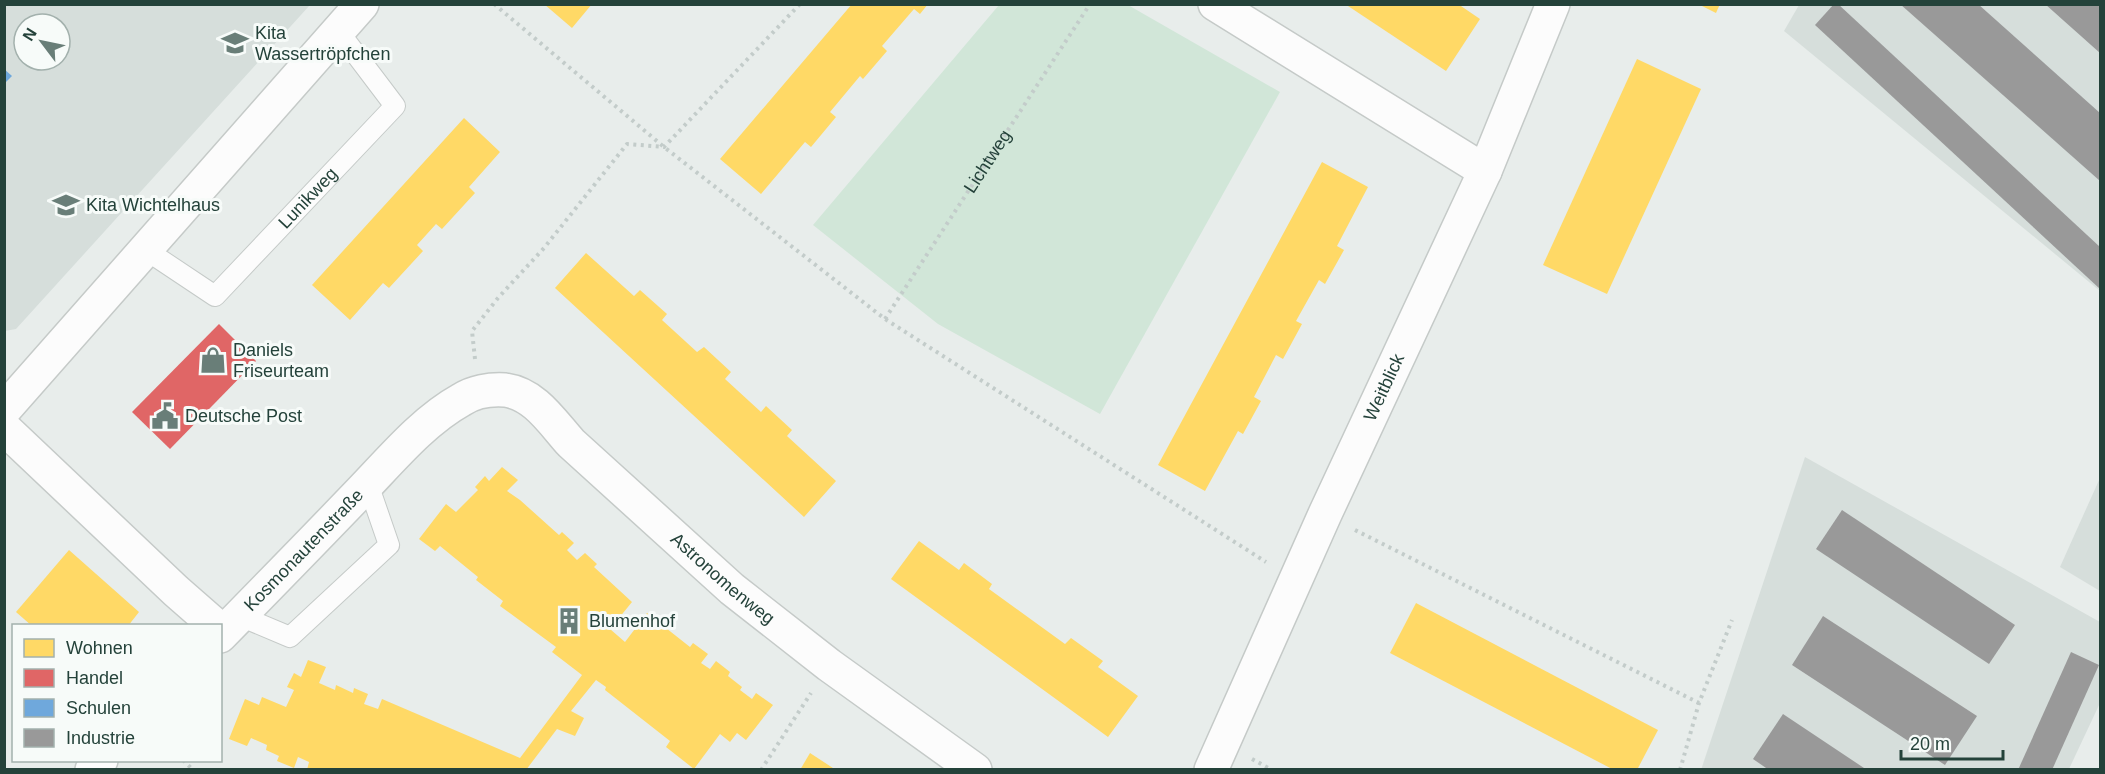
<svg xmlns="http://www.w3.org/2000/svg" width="2105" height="774" viewBox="0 0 2105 774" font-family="Arial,sans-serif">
<rect width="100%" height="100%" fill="#e8edeb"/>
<!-- built -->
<g fill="#d6dedb" fill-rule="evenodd">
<path d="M5 5H310L16 329 5 331ZM24 24H60V60H24Z"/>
<path d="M1799 5H2100V291L1784 31Z"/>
<path d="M1805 457 2100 622V703L2069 769 1701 770Z"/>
<path d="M2100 478V591L2060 567Z"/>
</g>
<!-- green -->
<path fill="#d1e6d8" d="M999 5H1128L1280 92 1100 414 938 324 813 225Z"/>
<!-- homes -->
<g fill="#ffd966">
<path d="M544 4H592L572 28Z"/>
<path d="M852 4H928L920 14 914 9 882 46 887 51 863 79 860 76 830 112 836 117 811 147 805 142 761 194 720 159Z"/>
<path d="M1345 4H1458L1480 19 1446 71Z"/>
<path d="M1698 4H1720L1716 13Z"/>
<path d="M1637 59 1701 89 1607 294 1543 265Z"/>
<path d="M464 118 500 152 469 187 475 193 442 229 436 224 417 245 423 251 389 288 383 283 350 320 312 285Z"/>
<path d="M1322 162 1368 187 1337 246 1344 250 1325 284 1319 280 1296 321 1302 324 1283 359 1276 355 1254 397 1261 401 1243 434 1238 431 1205 491 1158 465Z"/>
<path d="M586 253 634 296 640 290 667 314 662 320 697 352 704 347 731 372 725 379 761 412 766 406 792 430 787 436 836 481 804 517 555 288Z"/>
<path d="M502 467 518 480 507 491 520 500 559 535 562 532 574 543 567 550 577 560 585 553 597 564 594 567 632 602 610 629 625 642 647 613 690 647 693 643 708 654 701 663 710 669 716 661 730 672 728 676 742 687 740 690 752 699 756 693 773 705 746 740 737 733 730 742 720 734 694 769 666 747 670 741 605 690 606 687 596 680 571 711 584 718 575 736 557 729 526 770H307L309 762 298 757 294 768 277 761 279 756 266 750 267 745 251 738 247 746 229 739 245 699 259 705 262 697 286 707 294 690 287 687 294 673 301 677 308 660 326 667 319 683 335 690 336 685 353 693 354 688 368 694 364 704 378 709 382 699 520 758 582 675 552 652 556 647 500 606 503 601 476 580 478 577 440 546 435 551 419 539 446 504 456 512 478 490 475 487 485 476 489 481Z"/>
<path d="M919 541 959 570 964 563 992 584 989 589 1065 644 1071 638 1103 661 1098 667 1138 696 1108 737 891 579Z"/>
<path d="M69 550 139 612 128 626H32L16 612Z"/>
<path d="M1416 603 1658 730 1637 770H1614L1390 653Z"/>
<path d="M810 753 836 770H800Z"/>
</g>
<!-- shops -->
<path fill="#e06666" d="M219 324 256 361 170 449 132 412Z"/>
<!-- schools -->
<path fill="#6fa8dc" d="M4 69 12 76 4 84Z"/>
<!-- industry -->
<g fill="#999">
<path d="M1834 4H1838L2100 247V289L1815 25Z"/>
<path d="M1900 4H1978L2100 113V181Z"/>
<path d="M2045 4H2100V53Z"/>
<path d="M1842 510 2015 625 1989 664 1816 549Z"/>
<path d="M1823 616 1977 716 1945 765 1792 665Z"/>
<path d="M2071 652 2099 665 2052 770H2018Z"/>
<path d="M1783 714 1867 770H1769L1753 759Z"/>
</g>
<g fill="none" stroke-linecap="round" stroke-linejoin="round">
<defs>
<g id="service">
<path id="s2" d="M146 250 215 296 395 106 339 32"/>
<path d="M240 616 290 637 389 545 368 484"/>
</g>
<g id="minor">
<path d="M1215 4 1485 171"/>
<path d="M4 410 362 4"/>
<path d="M4 428 176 591 216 626"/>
<path id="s3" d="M220 636C267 588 314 540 360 492 390 461 423 421 461 400 473 392 490 389 505 390 535 394 552 422 571 443L732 589 829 665 975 770"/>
<path d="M92 770 101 760"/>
<path id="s4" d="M1211 770 1325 514 1485 171 1553 4"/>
</g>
</defs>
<!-- service casing -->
<use href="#service" stroke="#c5cac8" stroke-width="22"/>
<!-- minor casing -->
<use href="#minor" stroke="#c5cac8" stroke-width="36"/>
<!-- path -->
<g stroke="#c3ccca" stroke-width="4" stroke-dasharray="3 4.5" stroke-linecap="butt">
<path d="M494 4 664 147 885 319 1266 562"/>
<path id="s1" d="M885 319 1090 4"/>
<path d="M475 359 472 331 498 298 544 248 627 144 664 147 800 4"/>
<path d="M1355 530 1699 703"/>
<path d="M1252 759 1272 770"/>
<path d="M183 760 193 770"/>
<path d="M761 770 811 693"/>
<path d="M1680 770 1699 703 1732 620"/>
</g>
<!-- service -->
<use href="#service" stroke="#fcfcfc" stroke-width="20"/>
<!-- minor -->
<use href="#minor" stroke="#fcfcfc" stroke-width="33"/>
</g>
<!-- icons -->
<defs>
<symbol id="school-bare" viewBox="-9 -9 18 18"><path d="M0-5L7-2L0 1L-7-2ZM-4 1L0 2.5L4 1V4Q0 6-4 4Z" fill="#697e78" stroke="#f7fbf9" stroke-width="2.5" paint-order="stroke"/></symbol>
<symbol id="shop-bare" viewBox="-9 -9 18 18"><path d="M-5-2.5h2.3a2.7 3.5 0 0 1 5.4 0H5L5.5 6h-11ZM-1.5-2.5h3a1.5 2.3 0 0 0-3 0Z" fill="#697e78" stroke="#f7fbf9" stroke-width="2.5" paint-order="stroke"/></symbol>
<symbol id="civic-bare" viewBox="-9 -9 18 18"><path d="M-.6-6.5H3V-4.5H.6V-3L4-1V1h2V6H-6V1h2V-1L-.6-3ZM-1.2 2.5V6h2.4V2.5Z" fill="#697e78" stroke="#f7fbf9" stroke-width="2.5" paint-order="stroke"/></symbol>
<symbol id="building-bare" viewBox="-9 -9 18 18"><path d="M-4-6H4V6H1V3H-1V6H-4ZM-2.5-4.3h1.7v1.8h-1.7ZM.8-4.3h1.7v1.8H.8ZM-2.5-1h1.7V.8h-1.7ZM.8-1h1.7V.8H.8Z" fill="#697e78" stroke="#f7fbf9" stroke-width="2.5" paint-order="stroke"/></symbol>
</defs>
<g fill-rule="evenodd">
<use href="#school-bare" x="216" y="24" width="38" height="38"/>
<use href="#school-bare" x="47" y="186" width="38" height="38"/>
<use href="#shop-bare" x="194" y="341" width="38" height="38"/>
<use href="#civic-bare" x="146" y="397" width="38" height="38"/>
<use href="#building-bare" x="550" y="602" width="38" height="38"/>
</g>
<g text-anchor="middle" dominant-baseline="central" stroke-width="6" stroke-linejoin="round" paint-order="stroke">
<!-- poi labels -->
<g font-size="18" fill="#24423a" stroke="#f7fbf9" text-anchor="start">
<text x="255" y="33">Kita<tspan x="255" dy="21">Wassertröpfchen</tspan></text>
<text x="86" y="205">Kita Wichtelhaus</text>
<text x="233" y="350">Daniels<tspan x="233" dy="21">Friseurteam</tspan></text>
<text x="185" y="416">Deutsche Post</text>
<text x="589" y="621">Blumenhof</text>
</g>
<!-- street labels -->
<g font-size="18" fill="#24423a" stroke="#f7fbf9">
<text stroke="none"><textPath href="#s1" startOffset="188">Lichtweg</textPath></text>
<text stroke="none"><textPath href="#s2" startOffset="218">Lunikweg</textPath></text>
<text stroke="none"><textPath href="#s4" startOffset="420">Weitblick</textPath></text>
<text stroke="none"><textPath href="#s3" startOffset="120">Kosmonautenstraße</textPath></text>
<text stroke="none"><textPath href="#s3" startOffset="674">Astronomenweg</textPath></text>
</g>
</g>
<!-- border -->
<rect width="2105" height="774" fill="none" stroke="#24423a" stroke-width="12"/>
<!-- legend -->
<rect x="12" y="624" width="210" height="138" fill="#f7fbf9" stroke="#a3b1ad" stroke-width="1.5"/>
<rect x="24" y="639" width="30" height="18" fill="#ffd966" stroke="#a3b1ad" stroke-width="1.5"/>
<text x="66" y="654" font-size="18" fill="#24423a">Wohnen</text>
<rect x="24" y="669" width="30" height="18" fill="#e06666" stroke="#a3b1ad" stroke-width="1.5"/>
<text x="66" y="684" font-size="18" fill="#24423a">Handel</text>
<rect x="24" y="699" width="30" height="18" fill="#6fa8dc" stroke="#a3b1ad" stroke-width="1.5"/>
<text x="66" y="714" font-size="18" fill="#24423a">Schulen</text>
<rect x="24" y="729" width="30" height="18" fill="#999999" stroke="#a3b1ad" stroke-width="1.5"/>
<text x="66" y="744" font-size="18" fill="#24423a">Industrie</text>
<!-- north arrow -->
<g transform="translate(42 42) rotate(302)"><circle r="28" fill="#f7fbf9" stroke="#a3b1ad" stroke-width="1.5"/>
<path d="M0-4.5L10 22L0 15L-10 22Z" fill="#697e78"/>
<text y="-9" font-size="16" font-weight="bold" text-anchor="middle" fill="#24423a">N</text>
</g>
<!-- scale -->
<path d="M1901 750v9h102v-9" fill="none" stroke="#24423a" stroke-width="3"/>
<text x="1910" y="750" font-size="18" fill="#24423a" stroke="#f7fbf9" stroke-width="4.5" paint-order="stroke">20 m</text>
</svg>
